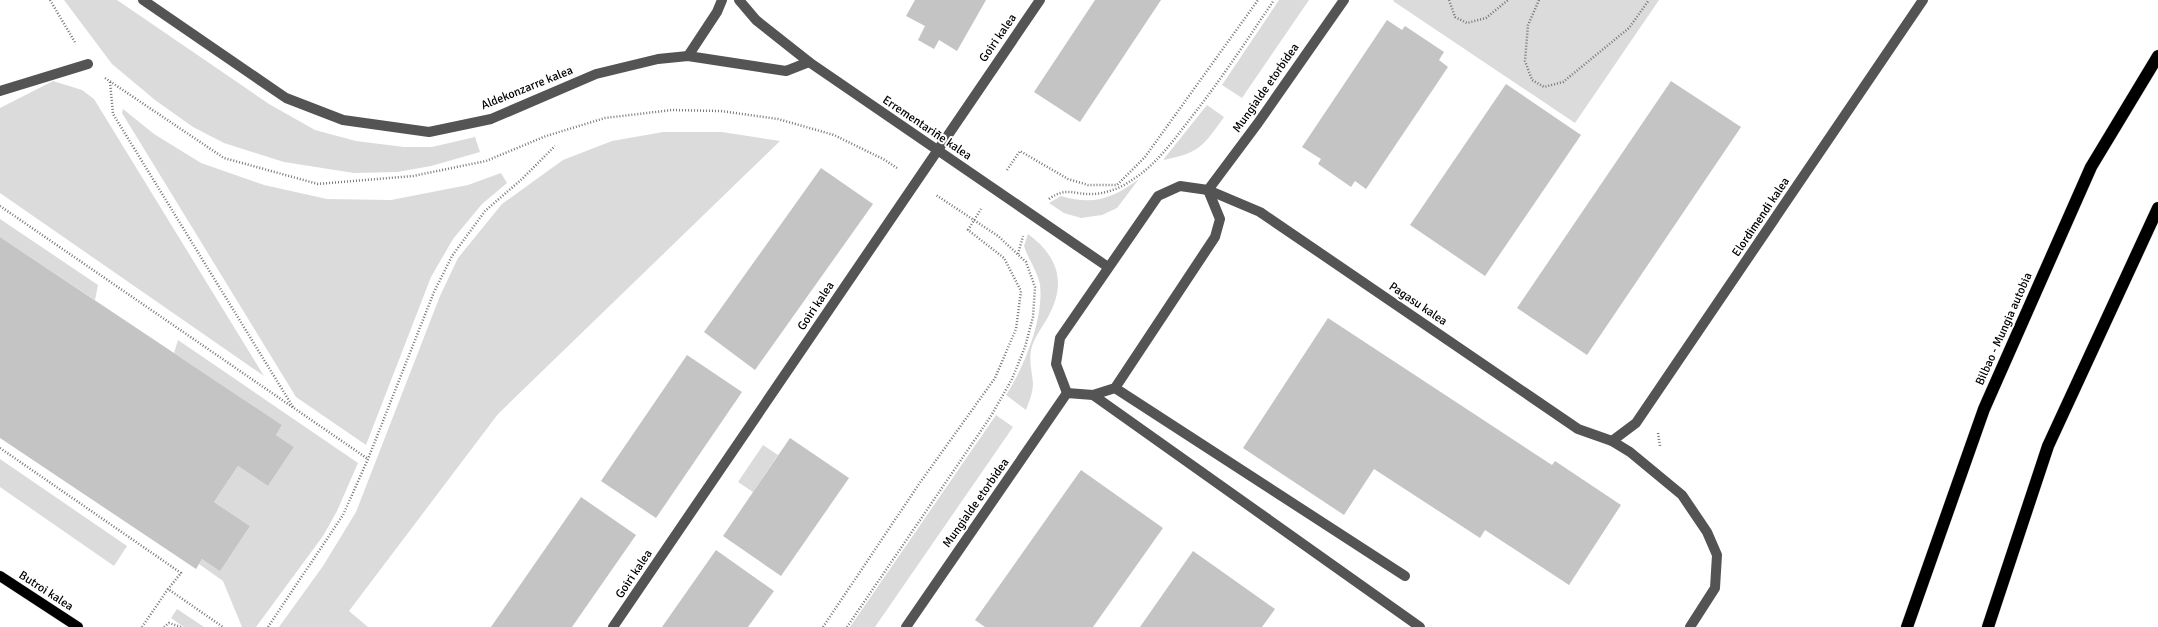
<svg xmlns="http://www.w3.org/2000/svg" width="2158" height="627" viewBox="0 0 2158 627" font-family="Signika,sans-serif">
<rect width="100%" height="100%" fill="#fff"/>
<!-- green -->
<g fill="#dbdbdb">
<path d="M64 0H117L269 104 315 130 356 141 404 147H432L475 137 480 152 431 166 397 172 354 173 284 162 224 143 193 127 155 100 112 64Z"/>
<path d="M1279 0H1309L1242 98 1222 85Z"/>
<path d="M1394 0H1659L1575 123 1393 1Z"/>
<path d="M53 81 82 90 94 99 264 376 0 193V108Z"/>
<path d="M1207 105 1224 117C1203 146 1200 153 1163 160Z"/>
<path d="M123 109 154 134 201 163 264 185 327 199 391 200 468 185 501 173 507 183 482 204 453 239 431 277 366 445 296 397 122 113Z"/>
<path d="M663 132H722L780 141 498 414 349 611 368 627H279L323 566 356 512 440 296 458 258 502 204 563 160 612 141Z"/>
<path d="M1139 179 1117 208 1102 215 1081 218 1064 213 1049 203 1061 196C1094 206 1113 198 1139 179Z"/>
<path d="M0 219 98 285 95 300 0 237Z"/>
<path d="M1028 234C1058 256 1067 283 1048 317 1042 328 1034 337 1031 350 1029 362 1032 372 1033 383 1033 393 1029 402 1026 410L1006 395C1024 368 1044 318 1040 285 1038 272 1028 259 1024 246Z"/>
<path d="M178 340 358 463 337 511 323 536 256 627H242L223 581 199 564 202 559 220 570 250 526 214 502 238 466 268 486 294 447 276 435 282 425 174 353Z"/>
<path d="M996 415 1013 427 875 627H850Z"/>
<path d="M763 445 778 455 753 492 738 482Z"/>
<path d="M0 459 127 546 114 566 0 487Z"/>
<path d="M177 609 204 627H184L171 618Z"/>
</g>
<!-- building -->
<g fill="#c4c4c4">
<path d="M915 0H986L957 51 939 40 934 49 918 40 925 26 906 16Z"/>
<path d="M1095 0H1161L1080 122 1034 92Z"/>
<path d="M1387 20 1402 30 1405 26 1444 52 1439 60 1448 67 1366 189 1355 181 1351 187 1318 164 1321 159 1302 147Z"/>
<path d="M1671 81 1741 127 1587 355 1517 308Z"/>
<path d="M1506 84 1581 135 1485 276 1410 225Z"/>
<path d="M821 168 873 204 755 370 704 332Z"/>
<path d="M0 237 282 425 276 435 294 447 268 486 238 466 214 502 250 526 220 571 202 559 196 569 0 438Z"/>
<path d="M1328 318 1552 465 1555 461 1621 505 1569 585 1485 530 1480 538 1374 469 1344 515 1243 448Z"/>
<path d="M687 355 742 392 656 518 601 481Z"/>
<path d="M790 438 849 478 781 576 723 536Z"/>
<path d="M1081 470 1163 528 1093 627H985L975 620Z"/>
<path d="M581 497 636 535 572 627H491Z"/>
<path d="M716 550 774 591 748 627H662Z"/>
<path d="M1193 551 1275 609 1262 627H1140Z"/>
</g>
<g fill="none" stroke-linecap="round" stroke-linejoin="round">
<defs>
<path id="major" d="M0 576 78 627"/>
<g id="highway">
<path d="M1907 627 1984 409 2091 167 2158 56"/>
<path d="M1988 627 2048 446 2158 208"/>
</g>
</defs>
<!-- major casing -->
<use href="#major" stroke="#dbdbdb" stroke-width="11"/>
<!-- highway casing -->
<use href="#highway" stroke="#dbdbdb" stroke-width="13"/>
<!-- path -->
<g stroke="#767676" stroke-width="2.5" stroke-dasharray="1 2" stroke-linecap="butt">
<path d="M50 0 76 44"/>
<path d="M1449 0 1455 17 1467 23 1486 18 1508 0"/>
<path d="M1539 0 1528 25 1525 61 1532 80 1544 87 1563 82 1629 28 1649 0"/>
<path d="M105 78 224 158 318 184 413 176 486 161 546 136 605 118 672 110 721 111 778 119 834 135 883 159 897 168"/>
<path d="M110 82 113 114 293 407"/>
<path d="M1007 170 1020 151 1068 179 1088 185H1117L1145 157 1258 0"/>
<path d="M1049 199C1067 186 1074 195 1092 194 1105 194 1121 188 1132 180 1156 165 1173 141 1190 119 1220 81 1247 40 1274 0"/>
<path d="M0 206 368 459"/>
<path d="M1018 254 1023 236"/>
<path d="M1658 433 1660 446"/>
<path d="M0 448 181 573 168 589"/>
<path d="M142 627 168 589 223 627"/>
<path d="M164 627 169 623 181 627"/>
<path d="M268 627 343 515 368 459 434 292 452 256 485 211 522 179 555 146"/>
<path d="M823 627 919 484 995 378 1016 329 1021 291 1004 258 968 230 981 209"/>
<path d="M847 627 991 416 1012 379 1025 347 1033 317 1035 287 1026 262 998 236 936 195"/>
</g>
<!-- minor -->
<g stroke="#545454" stroke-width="10">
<path d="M143 0 286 98 343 120 429 132 491 119 596 74 658 59 688 56 786 71 809 62"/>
<path d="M739 0 756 20 809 62 1108 267"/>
<path d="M688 56 717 12 722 0"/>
<path d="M0 91 88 64"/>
<path d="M1208 190 1258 123 1344 0"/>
<path d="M1115 388 1405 576"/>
<path d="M1067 393 1056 364 1060 338 1158 196 1180 186 1208 190 1260 212 1578 429 1612 441 1630 452 1682 495 1707 532 1717 555 1715 588 1690 627"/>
<path d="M1067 393 1093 395 1115 388 1215 237 1220 219 1208 190"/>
<path d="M1093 395 1420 627"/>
<path d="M1612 441 1636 423 1923 0"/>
<path d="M613 627 1040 0"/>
<path d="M906 627 1067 393"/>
</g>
<!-- major -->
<use href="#major" stroke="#000" stroke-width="10"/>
<!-- highway -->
<use href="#highway" stroke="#000" stroke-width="12"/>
</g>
<g text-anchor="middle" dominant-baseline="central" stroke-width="4" stroke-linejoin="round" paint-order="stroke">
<!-- street labels -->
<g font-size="12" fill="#000" stroke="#fff">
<text transform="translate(998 38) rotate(-55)">Goiri kalea</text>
<text transform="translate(527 88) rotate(-22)">Aldekonzarre kalea</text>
<text transform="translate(1266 88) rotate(-55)">Mungialde etorbidea</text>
<text transform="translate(927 128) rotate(34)">Errementariñe kalea</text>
<text transform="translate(1761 217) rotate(-56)">Elordimendi kalea</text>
<text transform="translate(1418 304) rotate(34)">Pagasu kalea</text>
<text transform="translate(816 306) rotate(-56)">Goiri kalea</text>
<text transform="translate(2004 329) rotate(-66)">Bilbao - Mungia autobia</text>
<text transform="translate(976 503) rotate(-55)">Mungialde etorbidea</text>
<text transform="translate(634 574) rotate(-56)">Goiri kalea</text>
<text transform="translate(46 591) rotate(33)">Butroi kalea</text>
</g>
</g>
</svg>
